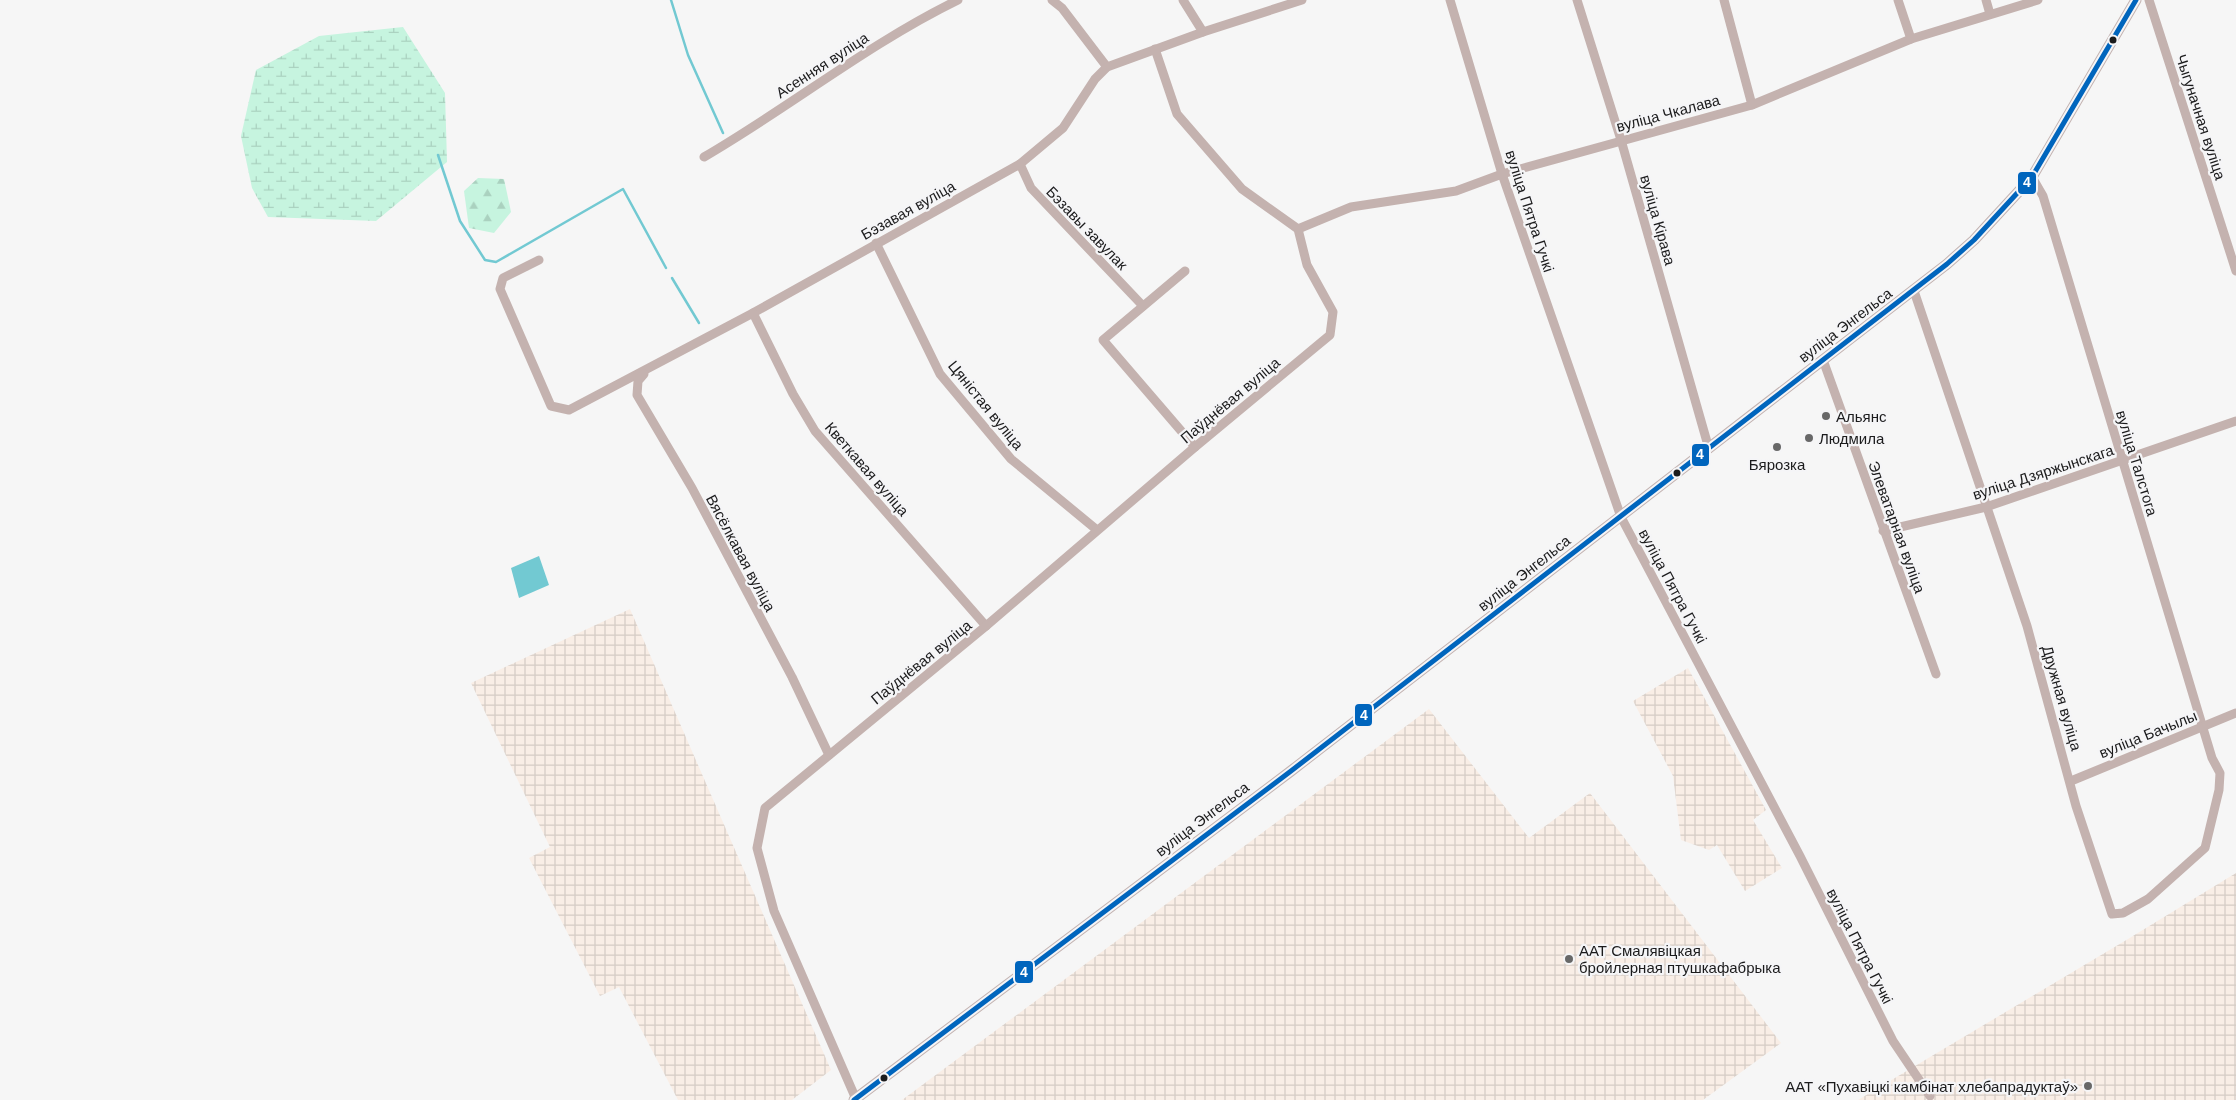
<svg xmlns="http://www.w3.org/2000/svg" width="2236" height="1100" viewBox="0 0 2236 1100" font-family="Helvetica,sans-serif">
<defs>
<pattern id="industrial-grid" width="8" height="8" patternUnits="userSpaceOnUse" patternTransform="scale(1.25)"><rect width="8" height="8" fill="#f9eee6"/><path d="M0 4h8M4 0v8" fill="none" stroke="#d5ccc5"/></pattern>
<pattern id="forest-firs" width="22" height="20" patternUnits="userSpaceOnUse" patternTransform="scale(1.25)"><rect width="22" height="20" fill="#c6f4df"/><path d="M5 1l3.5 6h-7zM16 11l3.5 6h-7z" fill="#aad1bf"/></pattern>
<pattern id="wetland-marsh" width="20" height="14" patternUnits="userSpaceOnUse" patternTransform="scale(1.25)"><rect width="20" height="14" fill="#c6f4df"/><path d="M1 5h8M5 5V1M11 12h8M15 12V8" fill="none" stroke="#aad1bf"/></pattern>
</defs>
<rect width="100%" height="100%" fill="#f6f6f6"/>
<!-- industrial -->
<g fill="url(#industrial-grid)">
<path d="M630 609 831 1070 792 1100H678L619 987 600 996 529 858 550 847 471 683Z"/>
<path d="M1688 668 1766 810 1753 820 1782 868 1745 891 1717 845 1709 850 1681 840 1673 776 1633 701Z"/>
<path d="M1429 709 1529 838 1590 793 1781 1043 1703 1100H902Z"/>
<path d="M2236 873V1100H1858L2128 939Z"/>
</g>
<!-- forest -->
<path fill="url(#forest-firs)" d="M478 178 504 179 511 212 494 233 469 228 464 191Z"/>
<!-- wetland -->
<path fill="url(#wetland-marsh)" d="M403 27 445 93 447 162 376 221 268 217 252 188 241 136 256 70 319 36Z"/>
<!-- water -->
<path fill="#72c9d2" d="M539 556 549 585 519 598 511 568Z"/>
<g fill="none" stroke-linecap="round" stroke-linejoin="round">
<!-- stream -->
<g stroke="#72c9d2" stroke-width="2.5">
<path d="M671 0 688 55 723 133"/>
<path d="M438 155 460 221 485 260 496 262 623 189 666 268"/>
<path d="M672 278 699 323"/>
</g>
<!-- minor -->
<g stroke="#c4b2af" stroke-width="9">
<path d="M1052 0 1062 8 1107 67"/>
<path d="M1183 0 1203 32"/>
<path d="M1450 0 1502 174 1621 517 1800 856 1893 1041 1930 1096"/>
<path d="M1577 0 1621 140 1709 449"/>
<path d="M1724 0 1752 105"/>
<path d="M1898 0 1911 39"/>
<path d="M1986 0 1990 14"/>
<path d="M2149 0 2236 271"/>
<path d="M704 157C790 107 868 44 958 0"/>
<path d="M1020 164 1031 188 1143 306"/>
<path d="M1298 229 1351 207 1456 191 1502 174 1752 105 1911 39 2038 0"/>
<path d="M876 243 940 374 1011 459 1097 530"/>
<path d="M539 260 503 278 500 289 551 406 569 410 753 313 1020 164 1063 128 1095 79 1107 67 1203 32 1302 0"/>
<path d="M1185 271 1103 340 1195 447"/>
<path d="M1914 291 2027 626 2076 806 2112 914 2123 913 2148 899 2205 848 2219 790 2220 773 2212 758 2043 196 2032 177"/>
<path d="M753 313 793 394 815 431 986 626"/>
<path d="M1823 360 1936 674"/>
<path d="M644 374 638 381 637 395 692 488 792 677 829 755"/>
<path d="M1883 531 1986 507 2236 421"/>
<path d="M2071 781 2236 713"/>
<path d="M856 1099 774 911 757 848 765 808 986 626 1195 447 1330 335 1333 312 1307 265 1298 229 1242 189 1177 114 1155 49"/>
</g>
<!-- major -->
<path stroke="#c3b3b1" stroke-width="11" d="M854 1100 1291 771 1947 264 1974 240 2032 177 2136 0"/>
<defs>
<path id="bus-1" d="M854 1100 1291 771 1947 264 1974 240 2032 177 2136 0"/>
</defs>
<!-- bus-1 casing -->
<use href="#bus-1" stroke="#f5f5f7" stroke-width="9"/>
<!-- bus-1 -->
<use href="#bus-1" stroke="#0065bd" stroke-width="5"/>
</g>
<!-- markers -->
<g fill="#1b1b1c" stroke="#f5f5f7" stroke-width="2">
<circle cx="2113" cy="40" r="4.5"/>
<circle cx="1677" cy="473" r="4.5"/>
<circle cx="884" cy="1078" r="4.5"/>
</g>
<g fill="#686868" stroke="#f5f5f7" stroke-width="2">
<circle cx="1826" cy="416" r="5"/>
<circle cx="1809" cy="438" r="5"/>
<circle cx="1777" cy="447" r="5"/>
<circle cx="1569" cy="959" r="5"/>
<circle cx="2088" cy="1086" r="5"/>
</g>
<g text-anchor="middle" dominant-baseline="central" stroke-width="4.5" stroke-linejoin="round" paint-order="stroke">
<!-- street labels -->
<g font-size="15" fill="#1b1b1c" stroke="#f5f5f7">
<text transform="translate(822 65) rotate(-33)">Асенняя вуліца</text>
<text transform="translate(1668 113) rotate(-15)">вуліца Чкалава</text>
<text transform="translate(2201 117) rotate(72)">Чыгуначная вуліца</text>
<text transform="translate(908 210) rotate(-29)">Бэзавая вуліца</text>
<text transform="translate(1530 211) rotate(72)">вуліца Пятра Гучкі</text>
<text transform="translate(1658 220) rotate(74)">вуліца Кірава</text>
<text transform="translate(1087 228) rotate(46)">Бэзавы завулак</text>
<text transform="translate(1845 325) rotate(-37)">вуліца Энгельса</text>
<text transform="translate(1230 400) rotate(-40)">Паўднёвая вуліца</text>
<text transform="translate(986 405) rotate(51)">Цяністая вуліца</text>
<text transform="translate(2137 463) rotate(73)">вуліца Талстога</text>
<text transform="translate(867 469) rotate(49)">Кветкавая вуліца</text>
<text transform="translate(2043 472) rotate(-18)">вуліца Дзяржынскага</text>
<text transform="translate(1897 527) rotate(70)">Элеватарная вуліца</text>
<text transform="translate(741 553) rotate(62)">Вясёлкавая вуліца</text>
<text transform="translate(1524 573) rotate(-38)">вуліца Энгельса</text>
<text transform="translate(1673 586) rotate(62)">вуліца Пятра Гучкі</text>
<text transform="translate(921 662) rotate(-39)">Паўднёвая вуліца</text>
<text transform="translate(2062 698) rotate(74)">Дружная вуліца</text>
<text transform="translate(2148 734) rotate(-22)">вуліца Бачылы</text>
<text transform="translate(1202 819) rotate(-37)">вуліца Энгельса</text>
<text transform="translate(1860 946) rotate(63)">вуліца Пятра Гучкі</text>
</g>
<!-- poi labels -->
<g font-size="15" fill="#1b1b1c" stroke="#f5f5f7" text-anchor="start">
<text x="1836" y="416">Альянс</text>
<text x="1819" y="438">Людмила</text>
<text x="1777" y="464" text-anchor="middle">Бярозка</text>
<text x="1579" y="950">ААТ Смалявіцкая<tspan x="1579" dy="17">бройлерная птушкафабрыка</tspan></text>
<text x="2078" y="1086" text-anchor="end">ААТ «Пухавіцкі камбінат хлебапрадуктаў»</text>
</g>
</g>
<g stroke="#f5f5f7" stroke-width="2">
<rect x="2017" y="171" width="20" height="24" rx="5" fill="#0065bd"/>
<rect x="1691" y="443" width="19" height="24" rx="5" fill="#0065bd"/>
<rect x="1354" y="703" width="19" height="24" rx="5" fill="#0065bd"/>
<rect x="1014" y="960" width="20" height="24" rx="5" fill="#0065bd"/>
</g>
<g font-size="14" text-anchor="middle" font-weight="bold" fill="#fff">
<text x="2027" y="187">4</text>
<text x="1700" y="459">4</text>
<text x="1364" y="720">4</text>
<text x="1024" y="977">4</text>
</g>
</svg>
